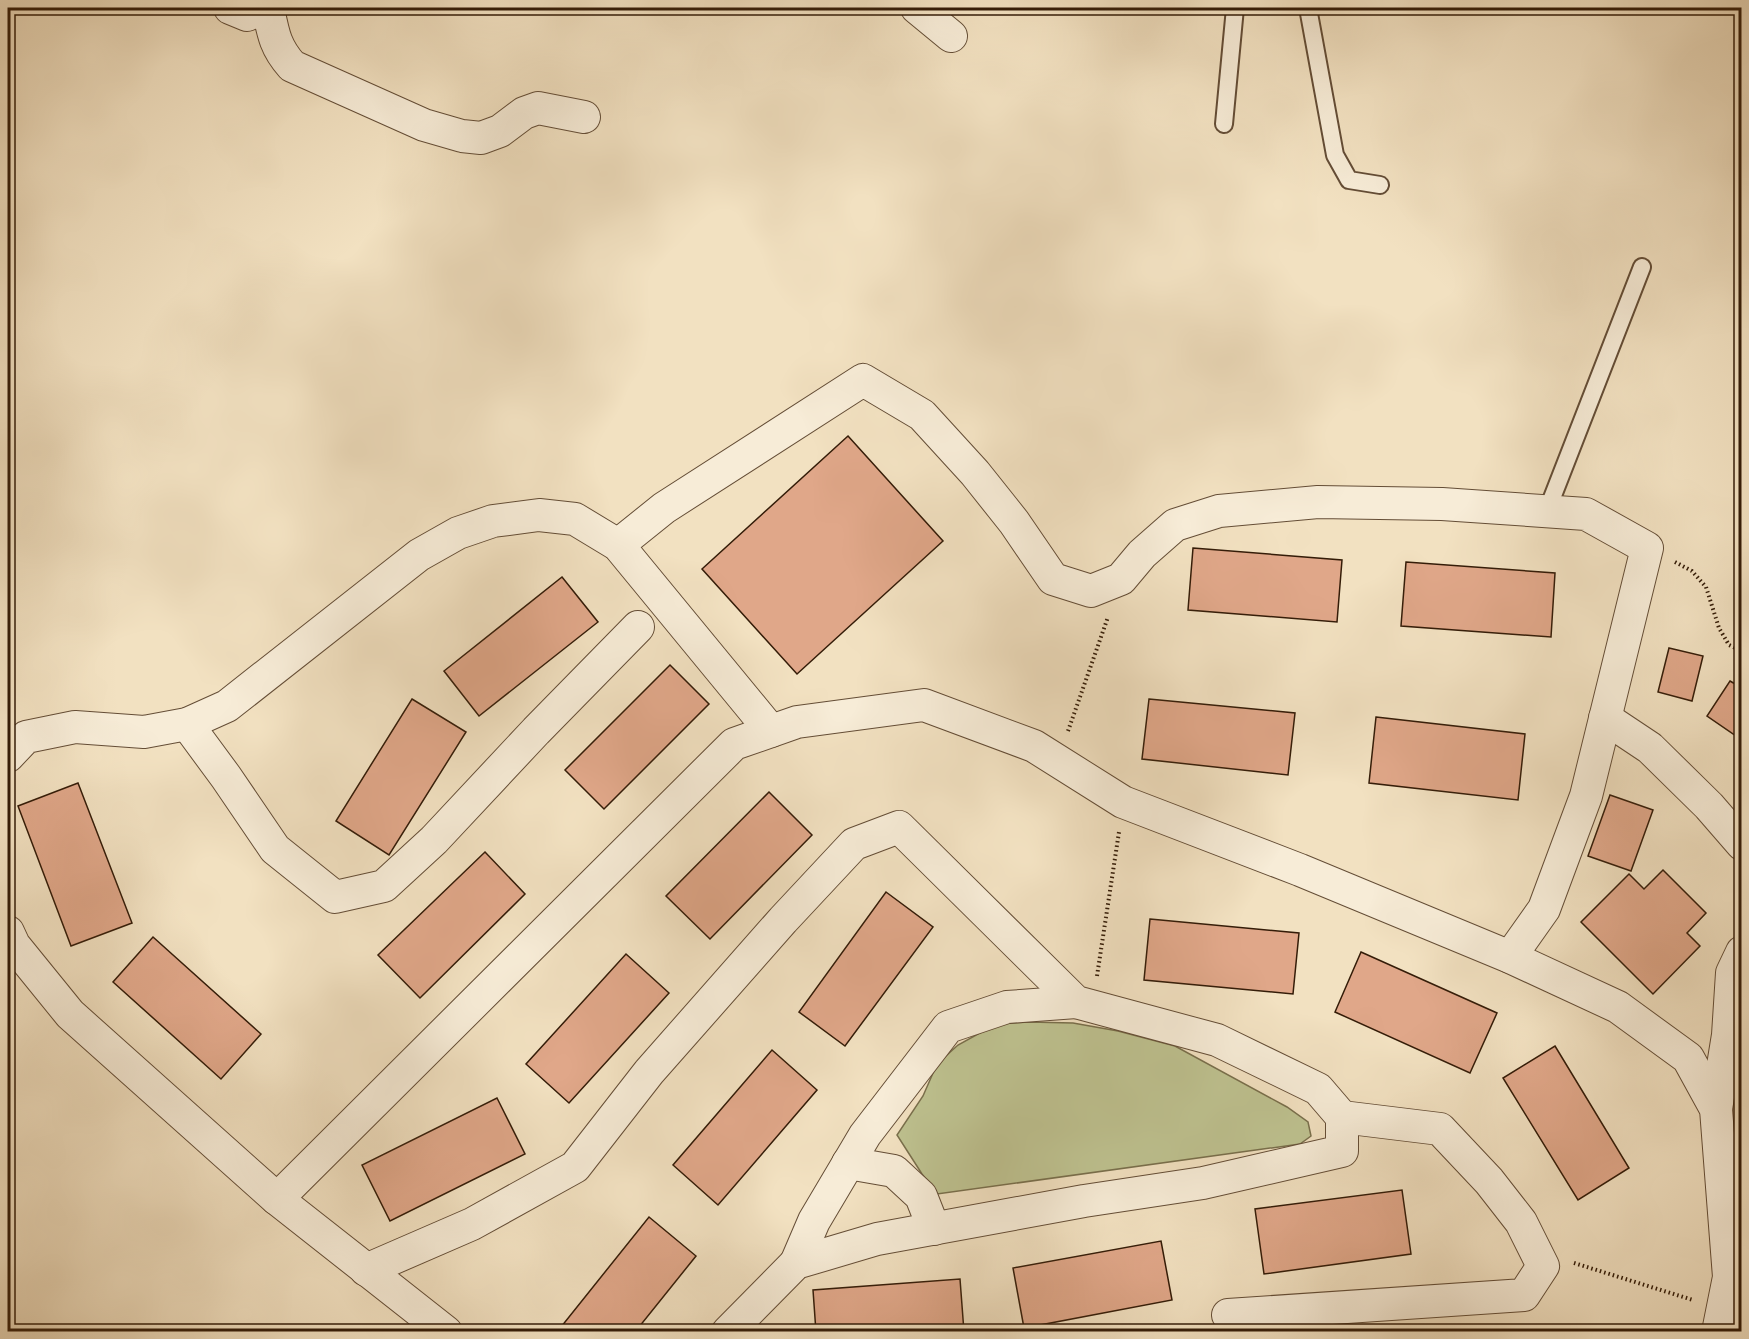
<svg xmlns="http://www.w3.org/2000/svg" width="1749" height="1339" viewBox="0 0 1749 1339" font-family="'Gentium Book Plus',serif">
<rect width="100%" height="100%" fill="#f2e1c1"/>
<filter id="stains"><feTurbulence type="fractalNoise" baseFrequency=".00333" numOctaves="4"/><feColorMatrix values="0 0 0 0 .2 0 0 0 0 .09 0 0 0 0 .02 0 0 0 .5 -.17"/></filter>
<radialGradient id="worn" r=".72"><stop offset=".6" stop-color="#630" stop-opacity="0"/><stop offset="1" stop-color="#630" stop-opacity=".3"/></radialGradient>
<!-- green -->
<path fill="#bec290" stroke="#796f4c" stroke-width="1.5" d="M1029 1022 1073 1023 1118 1031 1175 1046 1287 1107 1308 1122 1311 1136 1300 1144 937 1194 922 1174 897 1135 923 1096 937 1064 958 1045 996 1024Z"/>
<!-- building -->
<g fill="#e0a789" stroke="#341c08" stroke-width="1.5">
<path d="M848 436 943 541 797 674 702 569Z"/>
<path d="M1193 548 1342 560 1337 622 1188 610Z"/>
<path d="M1406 562 1555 573 1551 637 1401 626Z"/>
<path d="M562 577 598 622 479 716 444 671Z"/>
<path d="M1669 648 1703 656 1692 701 1658 692Z"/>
<path d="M670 665 709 704 604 809 565 770Z"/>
<path d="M1730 681 1742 688V740L1707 716Z"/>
<path d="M412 699 466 732 389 855 336 821Z"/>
<path d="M1149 699 1295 713 1288 775 1142 759Z"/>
<path d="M1376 717 1525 734 1518 800 1369 783Z"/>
<path d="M78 783 132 923 71 946 18 806Z"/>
<path d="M769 792 812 835 710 939 666 896Z"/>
<path d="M1610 795 1653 810 1631 871 1588 856Z"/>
<path d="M485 852 525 894 420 998 378 955Z"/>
<path d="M1663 870 1706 913 1687 933 1700 946 1653 994 1581 922 1629 874 1644 889Z"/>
<path d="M886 892 933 927 845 1046 799 1012Z"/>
<path d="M1150 919 1299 933 1293 994 1144 980Z"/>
<path d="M153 937 261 1034 221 1079 113 982Z"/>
<path d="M1361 952 1497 1013 1470 1073 1335 1012Z"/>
<path d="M626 954 669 993 569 1103 526 1064Z"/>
<path d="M1555 1046 1629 1168 1578 1200 1503 1078Z"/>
<path d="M772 1050 817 1090 718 1205 673 1165Z"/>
<path d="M497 1098 525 1154 390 1221 362 1165Z"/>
<path d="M1402 1190 1411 1254 1264 1274 1255 1209Z"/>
<path d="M649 1217 696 1256 635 1332H557Z"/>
<path d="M1161 1241 1172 1300 1024 1328 1013 1268Z"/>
<path d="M960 1279 964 1332H816L813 1290Z"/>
</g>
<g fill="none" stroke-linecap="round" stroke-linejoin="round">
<defs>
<g id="lane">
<path d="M1308 8 1335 155 1349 180 1380 185"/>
<path d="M1224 124 1235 8"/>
<path d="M1547 511 1642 267"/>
</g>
<g id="street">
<path d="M230 8 247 15 263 8"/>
<path d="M268 8C273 33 275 47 292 66L424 125 462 136 481 138 500 131 524 113 538 108 584 117"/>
<path d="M917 8 951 36"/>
<path d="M618 545 664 508 863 380 922 415 975 473 1014 522 1053 579 1091 591 1121 579 1142 554 1175 525 1219 511 1318 502 1442 504 1586 514 1647 548 1586 796 1544 909 1510 957"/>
<path d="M1605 718 1650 748 1709 806 1742 844"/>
<path d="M187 724 226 777 275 849 335 897 384 886 434 840 536 731 638 627"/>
<path d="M8 756 26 737 75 727 144 732 187 724 227 706 419 555 458 533 493 521 539 515 575 519 618 545 771 731"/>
<path d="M8 932 14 945 70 1014 277 1199 446 1332"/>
<path d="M1716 1109 1728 1035 1732 973 1742 952"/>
<path d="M848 1163 894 1171 921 1196 934 1229"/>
<path d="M277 1199 734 744 797 722 924 705 1034 746 1123 802 1300 870 1510 957 1618 1007 1688 1058 1716 1109 1729 1277 1718 1332"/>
<path d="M796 1263 814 1221 865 1135 948 1027 1007 1007 1076 1002"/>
<path d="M366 1270 472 1224 575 1167 649 1072 783 920 854 844 899 827 1076 1002 1217 1040 1318 1089 1342 1117V1151L1203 1183 1084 1201 877 1239 796 1263 728 1332"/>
<path d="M1228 1315 1524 1295 1543 1266 1521 1222 1489 1181 1440 1129 1342 1117"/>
</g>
</defs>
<!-- lane casing -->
<use href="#lane" stroke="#644d36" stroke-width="20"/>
<!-- street casing -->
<use href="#street" stroke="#644d36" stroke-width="34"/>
<!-- path -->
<g stroke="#341c08" stroke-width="4" stroke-dasharray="1.5 3" stroke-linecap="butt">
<path d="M1675 562 1692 571 1706 587 1719 628 1729 645 1742 651"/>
<path d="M1068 731 1108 617"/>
<path d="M1097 976 1119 832"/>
<path d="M1574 1263 1693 1300"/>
</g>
<!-- lane -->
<use href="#lane" stroke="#f7ecd7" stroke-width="16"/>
<!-- street -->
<use href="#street" stroke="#f7ecd7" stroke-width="32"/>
</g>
<!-- margin -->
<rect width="1749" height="1339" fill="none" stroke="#f2e1c1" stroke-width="30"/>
<rect x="9" y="9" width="1731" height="1321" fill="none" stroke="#341c08" stroke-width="3"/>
<rect x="15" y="15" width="1719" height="1309" fill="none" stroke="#341c08" stroke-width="1.5"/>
<rect width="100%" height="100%" filter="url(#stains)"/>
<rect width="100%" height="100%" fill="url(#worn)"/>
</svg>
